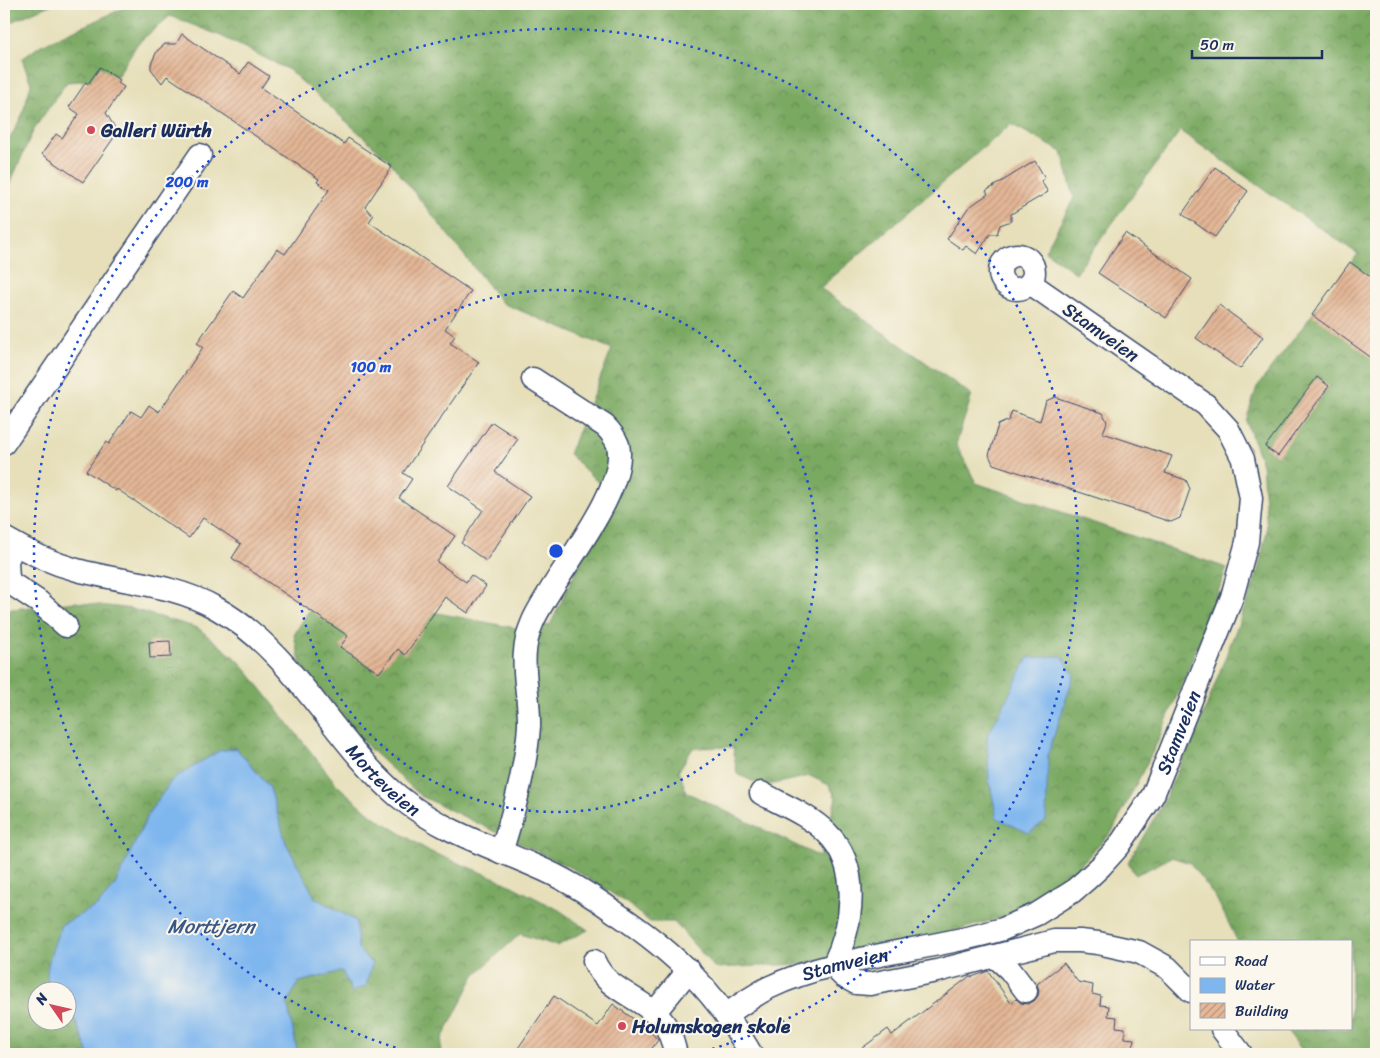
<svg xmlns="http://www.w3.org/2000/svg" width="1380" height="1058" viewBox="0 0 1380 1058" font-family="Sriracha,sans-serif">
<defs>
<pattern id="forest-crowns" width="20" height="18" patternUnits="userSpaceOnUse" patternTransform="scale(1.25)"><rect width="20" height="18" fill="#7aa962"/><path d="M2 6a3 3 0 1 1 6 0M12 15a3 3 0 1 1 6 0" fill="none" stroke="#638a54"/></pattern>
<pattern id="building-hatch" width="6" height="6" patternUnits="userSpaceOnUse" patternTransform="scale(1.25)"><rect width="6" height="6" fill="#e4b796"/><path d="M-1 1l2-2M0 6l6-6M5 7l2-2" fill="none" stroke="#b8957e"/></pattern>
</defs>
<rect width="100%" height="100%" fill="#fbf7ec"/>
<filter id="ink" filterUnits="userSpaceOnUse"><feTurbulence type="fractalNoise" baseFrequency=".02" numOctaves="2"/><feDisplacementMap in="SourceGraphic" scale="10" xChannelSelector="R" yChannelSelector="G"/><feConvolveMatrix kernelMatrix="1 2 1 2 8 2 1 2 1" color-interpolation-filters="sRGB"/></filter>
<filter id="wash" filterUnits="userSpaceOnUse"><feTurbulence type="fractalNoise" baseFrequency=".0096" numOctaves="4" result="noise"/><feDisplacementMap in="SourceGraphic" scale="20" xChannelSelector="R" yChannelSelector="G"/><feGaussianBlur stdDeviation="1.12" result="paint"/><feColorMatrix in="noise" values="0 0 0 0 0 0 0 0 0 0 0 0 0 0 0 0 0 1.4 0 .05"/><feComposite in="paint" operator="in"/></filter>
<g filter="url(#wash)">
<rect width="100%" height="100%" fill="#e6dfba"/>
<!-- forest -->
<g fill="url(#forest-crowns)" stroke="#4a6c60" fill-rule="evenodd">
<path d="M4 4H52L4 25Z"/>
<path d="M133 4H1376V1054H1305L1286 1029H1351V942H1238L1216 898 1190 863 1171 857 1155 866 1135 875 1128 862 1161 807 1203 715 1256 578 1267 531 1262 464 1246 421 1257 387 1358 254 1180 131 1076 273 1045 251 1074 198 1062 152 1011 124 820 288 972 395 956 444 976 483 1227 568 1197 648 1157 743 1112 832 1064 882 1000 918 927 939 803 964 715 968 674 922H650L624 901 573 869 421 796 370 749 301 665 294 635 318 595 333 593 521 629 550 625 612 496 569 454 612 349 502 303 387 158 289 70 221 36 170 16 138 43 116 78 67 82 34 129 4 197V150L22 115 31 84 22 59 41 45ZM1074 675 1048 754 997 817 989 779 987 737ZM733 747 737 774 763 786 810 776 829 785 836 798 820 857 686 792 679 770 693 748Z"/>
<path d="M75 602 132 609 198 628 240 662 337 785 373 816 431 852 498 879 559 910 588 930 557 946 520 934 475 975 442 1039 441 1054H298L287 1003 299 982 342 971 352 992 372 964 358 949 356 921 315 898 286 843 270 788 236 748 219 751 173 779 150 811 115 885 98 905 61 925 49 987 52 990H38V1020H68V1009L73 1015 89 1054H4V610Z"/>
</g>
<!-- water -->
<g fill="#7eb6ee" stroke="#4c72a6">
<path d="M1062 656 1074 675 1048 754 1046 820 1029 833 997 818 989 779 987 737 1028 658Z"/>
<path d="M236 748 270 788 286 843 315 898 356 921 358 949 372 964 366 986 352 992 342 971 299 982 287 1003 298 1054H89L73 1015 68 1009V990H52C39 975 56 942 61 925L98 905 115 885 150 811 173 779 219 751Z"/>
</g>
<g id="blocks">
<!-- building -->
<g fill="url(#building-hatch)">
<path d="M182 34 240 74 248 62 269 76 261 88 344 144 348 138 392 167 365 207 373 216 369 222 471 291 445 329 455 336 450 343 479 362 403 473 412 479 399 498 455 536 437 562 466 582 471 575 486 586 468 613 445 597 405 655 398 649 379 673 340 647 348 636 232 558 241 544 203 518 189 538 117 489 116 491 86 471 106 442 109 444 131 411 141 417 149 405 159 412 203 347 197 343 233 291 243 298 277 249 285 254 329 190 317 182 319 179 167 76 162 83 151 69V64L157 51 165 44H176Z"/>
<path d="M100 67 120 80 118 83 124 87 106 113 114 126 115 136 83 182 42 154 56 134 62 138 79 114 69 107 86 82 88 84Z"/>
<path d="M1035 161 1045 178 1041 181 1048 192 1011 214V221L1000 225 997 234H990L977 254 966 246 963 250 947 239 968 208 988 194 986 191Z"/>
<path d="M1215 167 1248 191 1215 237 1182 214Z"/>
<path d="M1125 233 1192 279 1166 318 1098 273Z"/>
<path d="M1350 262 1376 281V361L1312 315Z"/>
<path d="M1219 305 1263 337 1240 369 1196 338Z"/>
<path d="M1317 377 1329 386 1278 456 1265 447Z"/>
<path d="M1055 397 1103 413 1107 422 1103 433 1172 456 1165 473 1186 480 1190 489 1180 518 1171 522 993 464 989 455 998 425 1009 420 1012 411 1040 421 1046 401Z"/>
<path d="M492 422 518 439 495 472 530 496 486 561 461 543 483 510 448 486Z"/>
<path d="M170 641 171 657 150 658 149 642Z"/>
<path d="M1064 963 1078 982 1093 985 1092 994 1101 996 1100 1005 1109 1006 1108 1016 1117 1017 1116 1027 1125 1028V1038L1134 1039 1132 1054H854L888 1029 892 1035 970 976 972 977 988 971 1011 1003 1016 999 1021 1003 1028 1004 1034 1001 1038 996 1039 990 1037 984Z"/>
<path d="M554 996 598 1026 613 1004 650 1031 658 1040 648 1054H514Z"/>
</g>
</g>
</g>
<g filter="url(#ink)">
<use href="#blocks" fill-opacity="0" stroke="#39496c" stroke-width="1"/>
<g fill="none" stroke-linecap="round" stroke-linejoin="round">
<defs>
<g id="minor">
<circle cx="1017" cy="272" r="17"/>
<path d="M4 443 200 155"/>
<path id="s1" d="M4 538C26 551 51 563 77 570 125 583 171 583 216 608 295 652 331 739 398 796 439 830 487 845 535 866 564 878 591 895 616 913 675 953 716 992 751 1054"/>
<path d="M14 544 7 561 8 579 12 584 39 602 66 626"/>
<path d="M761 793C783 805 809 815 827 833 862 867 853 926 833 966L843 976 856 983 870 984 937 971 1054 941H1080L1098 943 1139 952 1168 968 1191 991"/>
<path d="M501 852C514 812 526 768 529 726 530 687 516 659 533 621 552 578 629 491 618 445 615 437 611 432 605 426L533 379"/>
<path d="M996 957 1010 970 1026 991"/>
<path d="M594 961C607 992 644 997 663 1022 670 1031 673 1043 676 1054"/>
<path d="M654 1013 689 970"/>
<path id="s2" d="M726 1015C740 1005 753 996 768 988 833 957 914 952 984 934L1003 929 1037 914 1072 892 1086 880 1101 866 1119 846 1153 795 1232 597 1247 542 1251 498 1243 459 1228 429 1206 405 1030 283"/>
<path d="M1222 1029 1241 1054"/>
</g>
</defs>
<!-- minor casing -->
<use href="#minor" stroke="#39496c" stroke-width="25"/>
<!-- minor -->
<use href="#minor" stroke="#fff" stroke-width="22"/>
</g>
</g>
<!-- distance rings -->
<g fill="none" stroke="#1d4ed8" stroke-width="2.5" stroke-dasharray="2.5 5">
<circle cx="556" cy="551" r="261"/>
<path d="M417 1054A522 522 0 1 1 695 1054"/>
</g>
<!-- markers -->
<g fill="#d1495b" stroke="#fbf7ec" stroke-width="2">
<circle cx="91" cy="130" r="5"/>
<circle cx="622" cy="1026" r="5"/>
</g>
<g text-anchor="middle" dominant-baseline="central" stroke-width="4" stroke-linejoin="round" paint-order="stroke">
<!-- poi labels -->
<g font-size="19" font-weight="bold" fill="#1b2f5e" stroke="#fbf7ec" text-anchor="start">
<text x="101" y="130">Galleri Würth</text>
<text x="632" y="1026">Holumskogen skole</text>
</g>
<!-- street labels -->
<g font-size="19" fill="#1b2f5e" stroke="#fbf7ec">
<text transform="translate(1101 332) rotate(35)">Stamveien</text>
<text stroke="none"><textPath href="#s2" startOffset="566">Stamveien</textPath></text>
<text stroke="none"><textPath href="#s1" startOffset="466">Morteveien</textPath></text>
<text stroke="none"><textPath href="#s2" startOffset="131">Stamveien</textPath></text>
</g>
<!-- water labels -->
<g font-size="20" font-style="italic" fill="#395889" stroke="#fbf7ec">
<text x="211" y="926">Morttjern</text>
</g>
</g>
<circle cx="556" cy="551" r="8" fill="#1d4ed8" stroke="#fbf7ec" stroke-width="2.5"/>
<g font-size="15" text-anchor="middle" font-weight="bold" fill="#1d4ed8" stroke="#fbf7ec" stroke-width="4" stroke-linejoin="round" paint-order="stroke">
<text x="187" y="187">200 m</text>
<text x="371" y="372">100 m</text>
</g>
<!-- margin -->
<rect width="1380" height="1058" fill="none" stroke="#fbf7ec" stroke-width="20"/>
<!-- legend -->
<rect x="1190" y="940" width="162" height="90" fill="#fbf7ec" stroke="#a1a7b3"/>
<rect x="1200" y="957" width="25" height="8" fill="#ffffff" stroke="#a1a7b3"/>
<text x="1235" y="966" font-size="15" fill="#1b2f5e">Road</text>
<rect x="1200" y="978" width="25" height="15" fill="#7eb6ee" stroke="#a1a7b3"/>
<text x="1235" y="990" font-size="15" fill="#1b2f5e">Water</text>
<rect x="1200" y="1003" width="25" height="15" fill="url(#building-hatch)" stroke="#a1a7b3"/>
<text x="1235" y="1016" font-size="15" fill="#1b2f5e">Building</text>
<!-- north arrow -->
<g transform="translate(52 1006) rotate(304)"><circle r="24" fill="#fbf7ec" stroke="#a1a7b3"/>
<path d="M0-4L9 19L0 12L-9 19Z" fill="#d1495b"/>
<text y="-8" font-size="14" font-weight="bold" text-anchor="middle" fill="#1b2f5e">N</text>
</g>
<!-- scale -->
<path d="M1192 50v8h130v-8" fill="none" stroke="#1b2f5e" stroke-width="2.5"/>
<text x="1200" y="50" font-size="15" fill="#1b2f5e" stroke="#fbf7ec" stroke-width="4" paint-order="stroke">50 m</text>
</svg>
